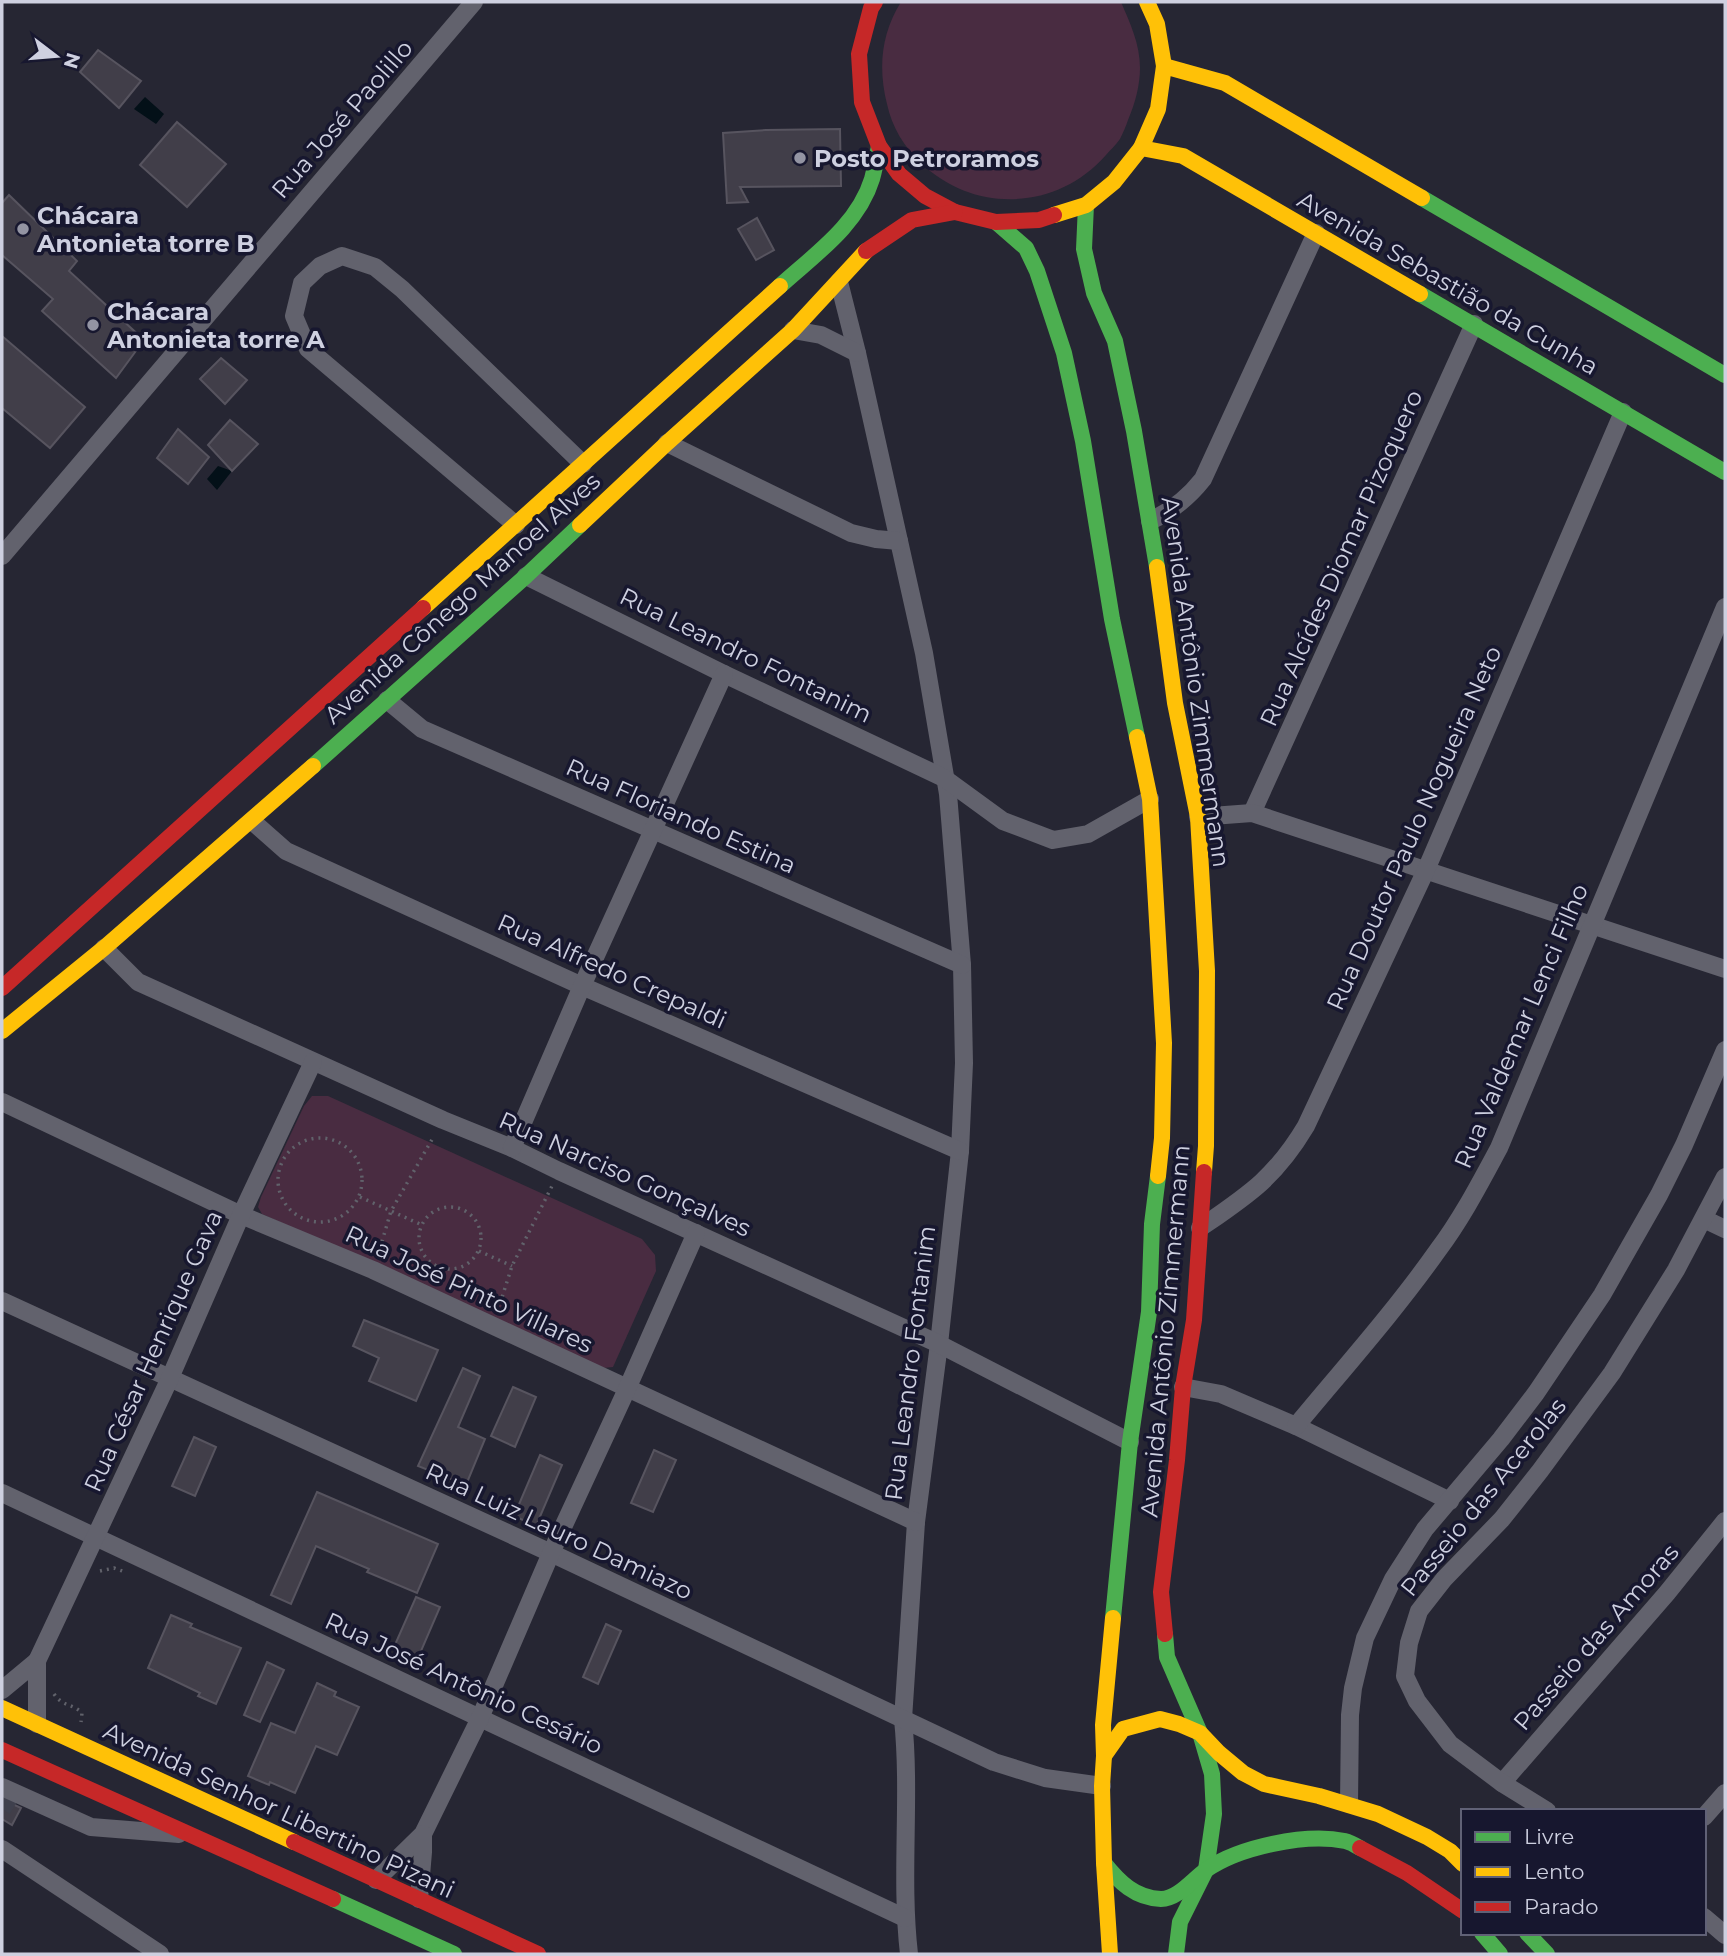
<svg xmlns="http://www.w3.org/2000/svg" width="1727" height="1956" viewBox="0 0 1727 1956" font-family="Montserrat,sans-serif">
<rect width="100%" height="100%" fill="#262633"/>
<!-- green -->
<g fill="#492c41">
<path d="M901 2H1121C1130 23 1140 44 1140 68 1140 85 1135 104 1128 120 1126 126 1123 133 1120 139 1116 145 1110 150 1106 155 1057 211 974 214 921 163 904 147 892 127 887 104 878 68 881 34 901 2Z"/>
<path d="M312 1096H328L642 1239 655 1255 656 1271 613 1367 603 1368 262 1214 258 1207 261 1197 304 1106Z"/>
</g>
<!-- water -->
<g fill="#031018">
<path d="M145 97 164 114 156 124 134 109Z"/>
<path d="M218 466 232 471 217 490 207 479Z"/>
</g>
<!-- building -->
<g fill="#413e49" stroke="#57545f" stroke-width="2">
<path d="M98 50 141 81 119 108 80 72Z"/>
<path d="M177 122 226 164 187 207 140 165Z"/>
<path d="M840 129 841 186 740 187 748 202 727 203 723 133 766 130Z"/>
<path d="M9 195 77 261 69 271 144 340 116 378 42 311 53 299 2 255V203Z"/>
<path d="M757 218 774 250 756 260 738 229Z"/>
<path d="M2 336 85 407 50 448 2 408Z"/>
<path d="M221 358 247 380 225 404 200 379Z"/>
<path d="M230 420 258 444 232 471 208 445Z"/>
<path d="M178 429 209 457 188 484 157 458Z"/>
<path d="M364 1320 438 1350 416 1401 369 1381 379 1358 353 1346Z"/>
<path d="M463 1368 480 1376 458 1427 485 1439 466 1485 418 1466Z"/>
<path d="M513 1387 536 1397 515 1447 491 1436Z"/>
<path d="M194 1437 216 1447 195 1496 172 1486Z"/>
<path d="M654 1450 676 1460 653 1512 631 1503Z"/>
<path d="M540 1455 562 1465 536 1526 514 1516Z"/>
<path d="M317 1492 438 1544 417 1593 367 1572 369 1569 316 1546 291 1604 271 1595Z"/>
<path d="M416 1597 440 1607 418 1658 394 1647Z"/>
<path d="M171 1615 192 1624 190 1627 241 1648 216 1704 198 1696 200 1693 148 1668Z"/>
<path d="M606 1624 621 1631 598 1684 583 1677Z"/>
<path d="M267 1662 284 1670 260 1722 244 1715Z"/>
<path d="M317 1683 336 1692 334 1696 359 1707 337 1755 316 1746 295 1793 270 1782 269 1785 248 1776 271 1723 295 1733Z"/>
<path d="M2 1799 21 1808 12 1825 2 1819Z"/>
</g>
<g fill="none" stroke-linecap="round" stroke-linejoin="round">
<!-- street-tunnel -->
<path stroke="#3f404d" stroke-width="18" stroke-dasharray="18 9" stroke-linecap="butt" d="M2 1809 9 1798"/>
<!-- path -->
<g stroke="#61626b" stroke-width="3.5" stroke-dasharray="2 5" stroke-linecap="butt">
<circle cx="320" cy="1180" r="42"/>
<path d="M360 1197 422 1225"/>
<circle cx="450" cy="1238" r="31"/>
<path d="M479 1251 512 1266"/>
<path d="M378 1255 391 1211 434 1136"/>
<path d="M498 1310 512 1266 552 1186"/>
<path d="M100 1571 114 1568 125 1572"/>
<path d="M54 1694C63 1707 72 1703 82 1713L81 1722"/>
</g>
<!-- street -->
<g stroke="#62626d" stroke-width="18">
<path d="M839 282 857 353 924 653 948 794 962 965 964 1063 960 1151 939 1344 916 1522 903 1719C911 1797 900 1876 909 1954"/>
<path d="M793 330 821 335 857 353"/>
<path d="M667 443 851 533 876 539 899 541"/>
<path d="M1150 521C1172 511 1188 498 1203 479L1316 233"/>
<path d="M516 525 308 349 294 316 302 283 320 266 342 256 375 267 402 289 583 464"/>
<path d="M2 556 474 2"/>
<path d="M526 576 724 674 944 778 1003 821 1053 840 1088 834 1150 799"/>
<path d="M387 700 422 729 962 965"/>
<path d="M1252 813 1474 324"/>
<path d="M1198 817 1252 813 1725 969"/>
<path d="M252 821 286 851 582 986 960 1151"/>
<path d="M104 948 138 982 443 1120 512 1148 559 1171 939 1344 1130 1442"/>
<path d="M2 1102 241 1215 373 1270 916 1522"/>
<path d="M512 1148 582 986 724 674"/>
<path d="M1704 1219 1725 1229"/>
<path d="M1200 1228C1248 1195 1275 1178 1306 1126L1426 870 1623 412"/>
<path d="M2 1301 551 1553 994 1762 1045 1778 1102 1786"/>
<path d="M1183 1387 1221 1394 1296 1426 1450 1501"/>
<path d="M1296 1426C1344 1368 1395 1311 1438 1250 1462 1218 1480 1183 1499 1148L1725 607"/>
<path d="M2 1493 905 1918"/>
<path d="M2 1690 37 1661"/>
<path d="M37 1724V1661L170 1378 241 1215 313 1062"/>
<path d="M1502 1783 1667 1593 1725 1521"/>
<path d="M2 1787 91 1827 179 1834"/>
<path d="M1349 1804 1350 1715 1353 1688 1365 1638 1393 1579 1425 1529 1501 1439 1536 1393 1602 1295 1659 1195 1684 1145 1725 1050"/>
<path d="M1547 1811 1502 1783 1450 1744 1417 1701 1405 1676 1409 1643 1419 1611 1444 1579 1502 1519 1540 1471 1612 1373 1676 1270 1725 1177"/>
<path d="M1704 1817 1725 1793"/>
<path d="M2 1849 160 1954"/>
<path d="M376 1880 423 1834 480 1718 551 1553 627 1389 696 1233"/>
<path d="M419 1899 423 1852V1834"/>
<path d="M1704 1917 1725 1935"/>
</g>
<!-- fast -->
<g stroke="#4caf50" stroke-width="16">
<path d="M1422 198 1725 375"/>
<path d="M1086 205 1084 249 1094 293 1115 341 1134 431 1157 567"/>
<path d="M996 222 1026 248 1037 271 1064 353 1083 441 1112 619 1137 737"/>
<path d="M780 286C814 255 858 225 872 179 875 168 877 157 879 146"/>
<path d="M1420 294 1725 472"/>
<path d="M313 766 526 576 580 525"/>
<path d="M1113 1618 1130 1442 1149 1312 1152 1224 1158 1176"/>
<path d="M1165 1634 1167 1657 1200 1733 1212 1774 1214 1814 1206 1870 1180 1922 1176 1954"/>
<path d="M1104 1863C1119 1882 1135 1898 1161 1899 1178 1899 1193 1879 1206 1870 1239 1847 1305 1833 1345 1841 1350 1842 1355 1845 1360 1848"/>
<path d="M333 1899 454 1954"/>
<path d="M1482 1933 1500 1954"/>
<path d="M1527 1933 1547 1954"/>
</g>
<!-- slow -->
<g stroke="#ffc107" stroke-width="16">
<path d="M1164 66 1225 83 1422 198"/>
<path d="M1141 148 1183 156 1420 294"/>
<path d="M1054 215 1086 205 1114 182 1141 148 1158 109 1164 66 1157 24 1147 2"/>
<path d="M580 525 667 443 793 330 866 251"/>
<path d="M1157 567 1175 703 1198 817 1207 971 1206 1146 1204 1172"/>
<path d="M423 608 780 286"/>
<path d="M1137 737 1150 799 1164 1043 1162 1138 1158 1176"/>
<path d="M2 1031 104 948 313 766"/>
<path d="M2 1708 294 1842"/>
<path d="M1104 1756 1123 1729 1160 1719 1179 1724 1200 1733 1219 1753 1243 1773 1264 1784 1319 1796 1378 1814 1427 1837 1450 1851 1463 1864"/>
<path d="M1110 1954 1104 1863 1102 1786 1104 1756 1103 1725 1113 1618"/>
</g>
<!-- jam -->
<g stroke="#c62828" stroke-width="16">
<path d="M875 2 871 8 859 54 862 102 879 146 899 174 925 196 955 212 996 222 1039 220 1054 215"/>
<path d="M866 251 912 220 955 212"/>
<path d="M2 988 423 608"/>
<path d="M1165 1634 1161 1592 1177 1460 1183 1387 1194 1320 1204 1172"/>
<path d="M2 1750 333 1899"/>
<path d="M294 1842 538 1954"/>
<path d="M1360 1848 1407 1873 1463 1911"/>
</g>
</g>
<!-- markers -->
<g fill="#9394a3" stroke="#17172f" stroke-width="2.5">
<circle cx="800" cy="158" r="7"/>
<circle cx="23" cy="229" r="7"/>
<circle cx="93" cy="325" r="7"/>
</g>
<g text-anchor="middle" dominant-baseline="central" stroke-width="7" stroke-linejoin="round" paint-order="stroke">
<!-- street labels -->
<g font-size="24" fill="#ced0e0" stroke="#17172f">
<text transform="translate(342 119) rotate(-49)">Rua José Paolillo</text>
<text transform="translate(1448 283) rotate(30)">Avenida Sebastião da Cunha</text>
<text transform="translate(1341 558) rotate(-66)">Rua Alcídes Diomar Pizoquero</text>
<text transform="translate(462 598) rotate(-42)">Avenida Cônego Manoel Alves</text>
<text transform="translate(746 655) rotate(26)">Rua Leandro Fontanim</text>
<text transform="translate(1196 682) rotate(82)">Avenida Antônio Zimmermann</text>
<text transform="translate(681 816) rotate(24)">Rua Floriando Estina</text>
<text transform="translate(1414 828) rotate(-66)">Rua Doutor Paulo Nogueira Neto</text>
<text transform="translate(612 971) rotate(24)">Rua Alfredo Crepaldi</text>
<text transform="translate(1521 1026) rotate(-67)">Rua Valdemar Lenci Filho</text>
<text transform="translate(625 1174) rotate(24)">Rua Narciso Gonçalves</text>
<text transform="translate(469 1289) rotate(25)">Rua José Pinto Villares</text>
<text transform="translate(1165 1331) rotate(-85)">Avenida Antônio Zimmermann</text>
<text transform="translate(153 1351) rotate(-66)">Rua César Henrique Gava</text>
<text transform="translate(910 1363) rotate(-83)">Rua Leandro Fontanim</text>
<text transform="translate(1483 1497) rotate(-51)">Passeio das Acerolas</text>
<text transform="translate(559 1531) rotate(25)">Rua Luiz Lauro Damiazo</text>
<text transform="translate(1596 1637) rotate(-49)">Passeio das Amoras</text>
<text transform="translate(464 1683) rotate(25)">Rua José Antônio Cesário</text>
<text transform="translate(279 1810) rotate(25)">Avenida Senhor Libertino Pizani</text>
</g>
<!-- poi labels -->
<g font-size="24" font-weight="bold" fill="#ced0e0" stroke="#17172f" text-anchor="start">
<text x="814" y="158">Posto Petroramos</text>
<text x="37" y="215">Chácara<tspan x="37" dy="28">Antonieta torre B</tspan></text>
<text x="107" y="311">Chácara<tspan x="107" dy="28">Antonieta torre A</tspan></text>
</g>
</g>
<!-- border -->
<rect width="1727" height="1956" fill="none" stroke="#ced0e0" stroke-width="7"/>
<!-- legend -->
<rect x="1461" y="1809" width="245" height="126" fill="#17172f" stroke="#606176" stroke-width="2"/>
<rect x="1475" y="1832" width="35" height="10" fill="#4caf50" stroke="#606176" stroke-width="2"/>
<text x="1524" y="1844" font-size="21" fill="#ced0e0">Livre</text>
<rect x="1475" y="1867" width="35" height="10" fill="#ffc107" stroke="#606176" stroke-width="2"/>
<text x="1524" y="1879" font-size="21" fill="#ced0e0">Lento</text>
<rect x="1475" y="1902" width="35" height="10" fill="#c62828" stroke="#606176" stroke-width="2"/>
<text x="1524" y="1914" font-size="21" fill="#ced0e0">Parado</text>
<!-- north arrow -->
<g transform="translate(56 56) rotate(106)" stroke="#17172f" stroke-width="5" paint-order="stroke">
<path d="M0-5L12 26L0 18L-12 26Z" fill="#ced0e0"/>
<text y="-10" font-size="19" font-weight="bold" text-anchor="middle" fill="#ced0e0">N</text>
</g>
</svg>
